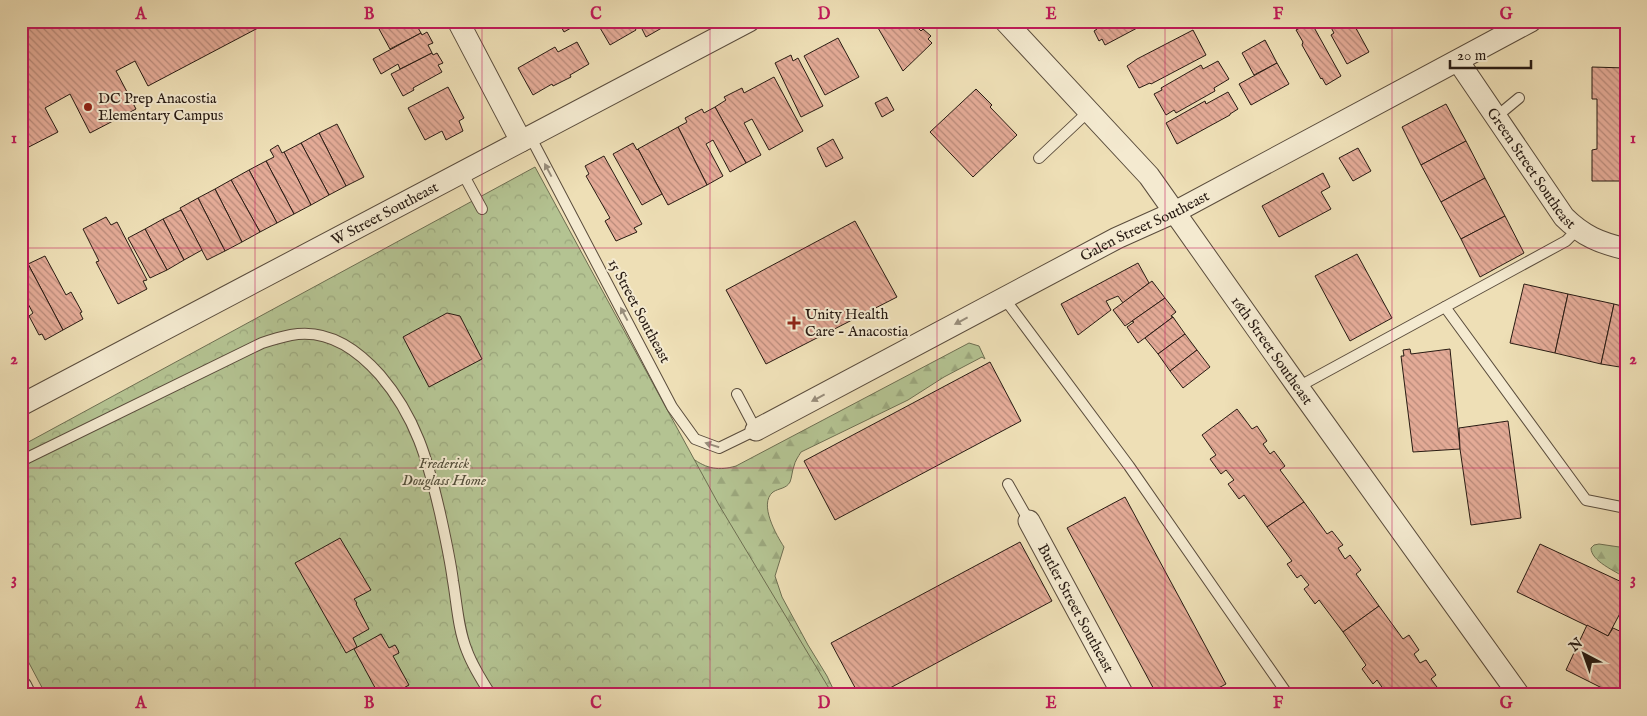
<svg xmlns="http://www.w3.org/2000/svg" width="1647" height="716" viewBox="0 0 1647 716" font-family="'IM FELL English',serif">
<defs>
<pattern id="forest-firs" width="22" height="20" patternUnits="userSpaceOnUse" patternTransform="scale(1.25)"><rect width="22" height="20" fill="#b4c392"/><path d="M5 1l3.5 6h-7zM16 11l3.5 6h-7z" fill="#9ba77d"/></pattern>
<pattern id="park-crowns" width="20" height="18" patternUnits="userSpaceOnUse" patternTransform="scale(1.25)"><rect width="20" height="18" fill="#b4c392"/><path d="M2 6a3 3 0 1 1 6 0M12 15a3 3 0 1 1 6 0" fill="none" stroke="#9ba77d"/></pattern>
<pattern id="building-back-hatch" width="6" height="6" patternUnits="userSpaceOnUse" patternTransform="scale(1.25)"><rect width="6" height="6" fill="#e4ab97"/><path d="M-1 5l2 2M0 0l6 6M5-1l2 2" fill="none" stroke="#b98a7a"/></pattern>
</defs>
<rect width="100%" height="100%" fill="#eedfb6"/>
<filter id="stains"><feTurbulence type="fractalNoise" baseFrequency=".004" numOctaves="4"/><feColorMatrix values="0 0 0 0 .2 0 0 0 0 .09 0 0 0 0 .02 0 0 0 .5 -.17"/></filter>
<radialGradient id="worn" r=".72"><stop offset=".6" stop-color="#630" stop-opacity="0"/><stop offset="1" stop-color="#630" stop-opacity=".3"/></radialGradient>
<!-- forest -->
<g fill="url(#forest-firs)" stroke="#6e6f52">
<path d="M969 343 979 346 985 359 982 357 944 377 908 400 801 452C798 457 795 461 794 466 792 471 792 477 790 482 786 489 779 488 773 492 758 504 777 536 784 547L775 576 782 597 808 645 827 676 836 695H570L692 458C707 469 719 471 736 466Z"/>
<path d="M1599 544 1626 548V578C1615 571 1591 561 1591 548L1594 545Z"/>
</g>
<!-- park -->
<path fill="url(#park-crowns)" stroke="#6e6f52" d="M535 167 719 505 833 695H46L21 648V446Z"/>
<!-- building -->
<g fill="url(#building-back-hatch)" stroke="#281b13">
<path d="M30 21H142L145 28 157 21H255L258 28 148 86 135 61 116 71 136 109 90 133 70 94 45 108 58 132 21 151V26Z"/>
<path d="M375 21H394L379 29Z"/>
<path d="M394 21H421L422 23 417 26 421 33 390 49 379 29Z"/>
<path d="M558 21H583L564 32Z"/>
<path d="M596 21H631L636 30 610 45Z"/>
<path d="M638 21H665L667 25 646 37Z"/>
<path d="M874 21H911L921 31 923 29 931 36 928 39 932 43 903 71Z"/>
<path d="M1108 21H1144L1138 25 1139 27 1105 45 1102 39 1099 41 1094 31 1097 29 1096 28Z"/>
<path d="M1352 21 1369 52 1347 64 1331 35 1334 33 1328 22Z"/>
<path d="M1311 22 1341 76 1326 85 1322 78 1321 79 1302 45 1303 42 1296 30Z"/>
<path d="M1193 30 1206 55 1151 84 1150 83 1139 88 1127 66 1137 59Z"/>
<path d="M427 32 433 43 428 45 432 53 400 69 398 64 381 74 373 59 421 33 422 35Z"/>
<path d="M838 38 859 77 825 95 804 56Z"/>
<path d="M1265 40 1277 63 1254 75 1242 53Z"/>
<path d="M577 42 589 64 570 75 571 77 553 86 552 84 533 95 518 68 555 47 558 52Z"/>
<path d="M432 53 433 55 437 53 443 63 438 65 442 72 413 88 414 90 403 96 391 74Z"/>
<path d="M791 55 793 61 798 58 823 106 801 117 775 63Z"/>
<path d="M1218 61 1229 79 1214 88 1215 91 1176 113 1174 110 1166 115 1154 94 1162 90 1161 88 1201 65 1203 69Z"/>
<path d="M1277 63 1289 84 1251 105 1239 84Z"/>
<path d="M1592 67 1626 68V181H1592V150L1597 149V99H1592Z"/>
<path d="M774 77 803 131 769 150 752 119 744 123 761 155 746 163 715 107 726 100 724 97 742 88 744 93Z"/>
<path d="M448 87 464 118 459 121 463 131 446 140 442 131 425 140 408 108Z"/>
<path d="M976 89 992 105 990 107 1017 135 973 177 930 132Z"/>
<path d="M1228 92 1238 109 1230 114V115L1177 144 1166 123 1205 101 1206 104Z"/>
<path d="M887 97 894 110 882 117 875 103Z"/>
<path d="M1446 104 1466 141 1421 165 1402 127Z"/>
<path d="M715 107 746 163 730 172 713 140 706 144 723 176 707 185 678 127 687 122 685 118 702 109 704 113Z"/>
<path d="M337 124 364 177 346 186 319 133Z"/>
<path d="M678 127 707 185 668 205 638 149Z"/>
<path d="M319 133 346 186 329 195 301 143Z"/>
<path d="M833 139 843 158 826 167 817 148Z"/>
<path d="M1466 141 1485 178 1441 202 1421 165Z"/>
<path d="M301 143 329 195 311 205 284 152Z"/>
<path d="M633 143 637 150 638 149 662 194 642 205 613 154Z"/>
<path d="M278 145 282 153 284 152 311 205 294 214 266 161 274 157 270 150Z"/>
<path d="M1358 148 1371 171 1353 181 1339 158Z"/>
<path d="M604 156 642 224 634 228 637 232 616 241 605 221 610 218 586 176 589 174 585 166Z"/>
<path d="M266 161 294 214 277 223 249 170Z"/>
<path d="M249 170 277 223 260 232 231 180Z"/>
<path d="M1323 173 1330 187 1321 192 1331 209 1279 237 1262 206Z"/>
<path d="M1485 178 1505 216 1461 239 1441 202Z"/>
<path d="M231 180 260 232 242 242 215 189Z"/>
<path d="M215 189 242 242 225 251 198 198Z"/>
<path d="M198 198 225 251 207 260 180 208Z"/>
<path d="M181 210 202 250 184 260 163 219Z"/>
<path d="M1505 216 1524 253 1480 277 1461 239Z"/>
<path d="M106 217 111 225 117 222 147 280 143 281 147 289 118 304 96 262 99 261 83 229Z"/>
<path d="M163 219 184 260 167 270 145 229Z"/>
<path d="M855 221 897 297 766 364 726 290Z"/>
<path d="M145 229 167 270 150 278 128 238Z"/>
<path d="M1357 254 1392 318 1350 341 1315 276Z"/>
<path d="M45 256 66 295 71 292 82 312 80 313 83 319 63 330 28 264Z"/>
<path d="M1138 263 1149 283 1123 303 1118 296 1106 301 1111 310 1078 335 1061 304Z"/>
<path d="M28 264 63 330 45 340 42 334 39 335 29 316 33 313 21 291V269Z"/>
<path d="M1152 281 1165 298 1125 326 1113 310Z"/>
<path d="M1524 284 1568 294 1555 353 1510 343Z"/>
<path d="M1568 294 1614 304 1601 364 1555 353Z"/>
<path d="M1165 298 1176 312 1171 316 1173 317 1138 343 1127 327 1134 322 1132 321Z"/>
<path d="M1614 304 1626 307V368L1601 364Z"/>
<path d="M447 313 460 316 482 359 429 387 403 337Z"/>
<path d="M1173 317 1185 334 1158 354 1145 338Z"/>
<path d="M1185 334 1197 350 1170 371 1158 354Z"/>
<path d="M1410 349 1411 354 1450 349 1460 449 1413 452 1401 356H1404L1403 350Z"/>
<path d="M1197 350 1210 367 1183 388 1170 371Z"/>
<path d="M990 362 1021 421 835 520 804 461Z"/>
<path d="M1237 409 1252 429 1257 426 1267 441 1263 444 1270 454 1274 451 1285 466 1280 470 1304 502 1267 527 1244 495 1239 499 1228 484 1234 480 1226 470 1221 474 1210 459 1216 455 1202 435Z"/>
<path d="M1508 421 1521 518 1471 525 1460 449 1459 428Z"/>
<path d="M1125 497 1226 684 1205 695H1157L1067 528Z"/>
<path d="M1304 502 1327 534 1332 531 1343 545 1338 548 1345 559 1350 555 1361 570 1356 574 1379 606 1343 632 1319 600 1315 604 1304 589 1309 585 1301 575 1297 578 1287 564 1292 561 1267 527Z"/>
<path d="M340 538 371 590 354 599 357 603 356 604 369 629 353 638 357 647 346 653 295 563Z"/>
<path d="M1020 542 1052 601 877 695H859L831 643Z"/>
<path d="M1540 544 1626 584V602L1608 636 1517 592Z"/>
<path d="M1379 606 1403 639 1409 635 1419 650 1414 654 1420 663 1426 660 1436 675 1431 679 1443 695H1380L1379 693 1384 690 1377 680 1373 684 1362 669 1366 665 1343 632Z"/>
<path d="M1587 625 1608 636 1613 628 1626 634V695H1616L1566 670Z"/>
<path d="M381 634 389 648 395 645 398 650 399 653 393 656 409 685 391 695H379L354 649Z"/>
<path d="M1099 688 1103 695H1086Z"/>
</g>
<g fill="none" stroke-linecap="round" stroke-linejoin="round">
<defs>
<g id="service">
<path d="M1496 117 1519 98"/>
<path d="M530 136 672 407 695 439 719 448 756 430 737 394"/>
<path d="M1039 158 1089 111"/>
<path d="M462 172 482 209"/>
<path d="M1004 298 1129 466 1288 695"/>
<path d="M1445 307 1586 500 1626 508"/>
<path d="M1298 387 1566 241 1577 230"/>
<path d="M21 461 262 343C271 340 281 337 291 335 328 328 357 349 380 375 416 417 428 461 440 513 445 536 450 558 453 581 457 604 458 629 467 651 473 667 482 681 491 695"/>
<path d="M1008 484 1029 521"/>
</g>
<g id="minor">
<path d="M458 21 521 141"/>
<path id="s1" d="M1005 21 1149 176 1298 387 1519 695"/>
<path id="s2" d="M1458 61 1564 217C1583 236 1600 243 1626 249"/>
<path id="s3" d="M21 405 749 21"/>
<path id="s4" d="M756 430 1117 238 1175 212 1531 21"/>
<path id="s5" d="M1029 521 1123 695"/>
<path d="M21 687 25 695"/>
</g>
</defs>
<!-- service casing -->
<use href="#service" stroke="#5a4c3c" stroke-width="12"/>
<!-- minor casing -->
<use href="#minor" stroke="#5a4c3c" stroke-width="23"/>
<!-- service -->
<use href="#service" stroke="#f4ead0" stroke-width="10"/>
<!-- minor -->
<use href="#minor" stroke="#f4ead0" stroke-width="21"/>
</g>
<!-- one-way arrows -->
<defs><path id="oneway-solid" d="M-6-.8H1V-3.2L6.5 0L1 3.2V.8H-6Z" transform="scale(1.25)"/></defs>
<g fill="#988d7b">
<use href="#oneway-solid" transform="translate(548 170) rotate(-118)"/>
<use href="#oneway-solid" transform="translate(624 314) rotate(-118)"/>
<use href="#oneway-solid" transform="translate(961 321) rotate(152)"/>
<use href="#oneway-solid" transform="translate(818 398) rotate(152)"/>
<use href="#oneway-solid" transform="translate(712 445) rotate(-163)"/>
</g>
<!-- grid -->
<path fill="none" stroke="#c2185b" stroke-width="1" stroke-opacity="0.55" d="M255 21V695M482 21V695M710 21V695M937 21V695M1165 21V695M1392 21V695M21 248H1626M21 468H1626"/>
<!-- markers -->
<g fill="#8f2418" stroke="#f4ead0" stroke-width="2">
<circle cx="88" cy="107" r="5"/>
<path d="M791.5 315.5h5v5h5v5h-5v5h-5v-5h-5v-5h5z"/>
</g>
<g text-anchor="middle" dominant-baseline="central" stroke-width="4" stroke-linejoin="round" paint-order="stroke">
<!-- poi labels -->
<g font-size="15" fill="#281b13" stroke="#f4ead0" text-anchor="start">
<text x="98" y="98">DC Prep Anacostia<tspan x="98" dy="17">Elementary Campus</tspan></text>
<text x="805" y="314">Unity Health<tspan x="805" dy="17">Care - Anacostia</tspan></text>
</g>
<!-- street labels -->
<g font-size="15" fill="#281b13" stroke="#f4ead0">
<text stroke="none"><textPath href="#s2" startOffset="130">Green Street Southeast</textPath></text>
<text stroke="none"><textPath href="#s3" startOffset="411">W Street Southeast</textPath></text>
<text stroke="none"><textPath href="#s4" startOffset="439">Galen Street Southeast</textPath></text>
<text transform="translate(639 311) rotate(62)">15 Street Southeast</text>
<text stroke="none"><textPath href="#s1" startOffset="425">16th Street Southeast</textPath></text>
<text stroke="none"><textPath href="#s5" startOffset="99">Butler Street Southeast</textPath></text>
</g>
<!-- park labels -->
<g font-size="15" font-style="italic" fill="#524d39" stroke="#f4ead0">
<text x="444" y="463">Frederick<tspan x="444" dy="17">Douglass Home</tspan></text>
</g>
</g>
<!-- margin -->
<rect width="1647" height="716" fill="none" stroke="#eedfb6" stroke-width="55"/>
<!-- north arrow -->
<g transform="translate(1584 654) rotate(319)" stroke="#f4ead0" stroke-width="4" paint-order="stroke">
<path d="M0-4L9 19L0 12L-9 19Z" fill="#281b13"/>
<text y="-8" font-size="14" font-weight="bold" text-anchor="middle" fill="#281b13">N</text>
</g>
<!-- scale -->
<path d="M1450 60v8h81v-8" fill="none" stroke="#281b13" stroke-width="2.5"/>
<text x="1457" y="60" font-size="15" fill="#281b13" stroke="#f4ead0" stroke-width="4" paint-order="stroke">20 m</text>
<rect x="28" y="28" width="1592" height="660" fill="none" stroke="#c2185b" stroke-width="2"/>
<g font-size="16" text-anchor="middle" font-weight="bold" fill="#c2185b">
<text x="141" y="19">A</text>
<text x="369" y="19">B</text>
<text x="596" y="19">C</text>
<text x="824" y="19">D</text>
<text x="1051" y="19">E</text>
<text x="1278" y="19">F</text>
<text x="1506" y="19">G</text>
<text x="14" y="143">1</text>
<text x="1633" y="143">1</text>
<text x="14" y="364">2</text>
<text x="1633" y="364">2</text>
<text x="14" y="584">3</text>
<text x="1633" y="584">3</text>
<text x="141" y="708">A</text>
<text x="369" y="708">B</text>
<text x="596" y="708">C</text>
<text x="824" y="708">D</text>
<text x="1051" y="708">E</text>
<text x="1278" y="708">F</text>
<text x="1506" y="708">G</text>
</g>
<rect width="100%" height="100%" filter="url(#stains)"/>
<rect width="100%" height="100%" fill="url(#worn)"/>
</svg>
